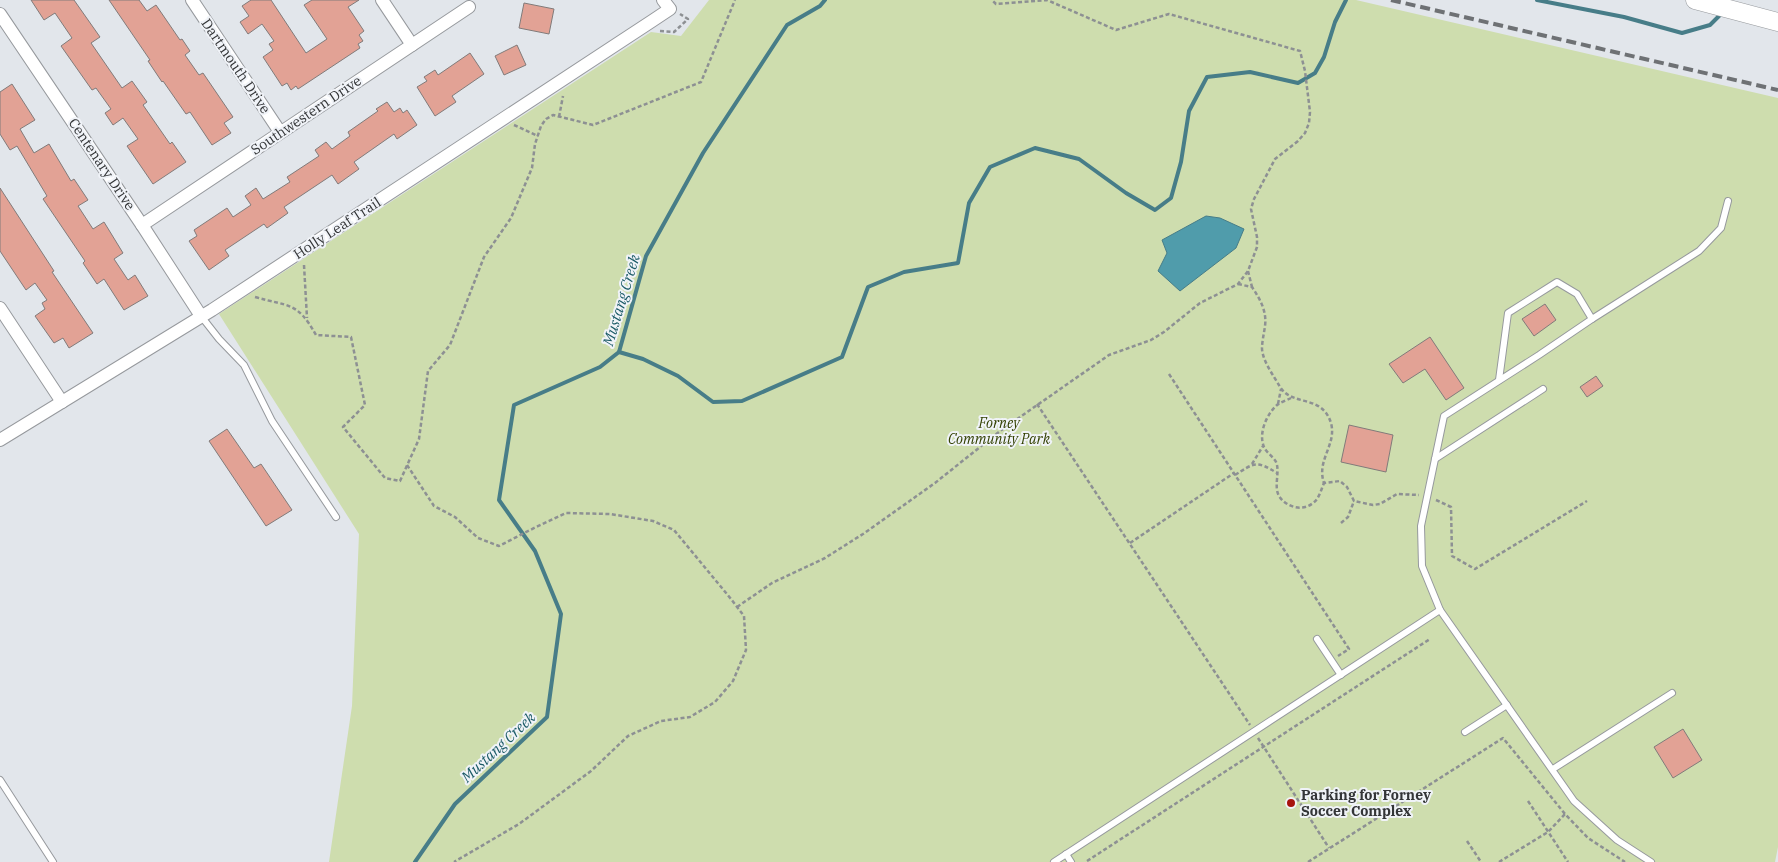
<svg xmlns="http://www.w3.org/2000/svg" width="1778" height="862" viewBox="0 0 1778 862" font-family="'IBM Plex Serif',serif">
<rect width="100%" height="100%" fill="#e2e6eb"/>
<!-- green -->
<path fill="#ceddae" d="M709 0H1356L1778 98V847L1775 862H329L352 706 359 534 219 314 651 32 681 36Z"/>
<!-- water -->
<path fill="#509cab" stroke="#477d88" d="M1206 216 1220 218 1244 229 1236 248 1180 291 1158 271 1167 253 1162 240Z"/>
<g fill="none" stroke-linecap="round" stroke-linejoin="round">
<!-- stream -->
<g stroke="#477d88" stroke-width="4">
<path d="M1537 0 1624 17 1682 33 1710 25 1722 13"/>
<path d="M619 352 643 359 678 376 713 402 742 401 842 357 868 287 904 272 958 263 969 203 990 167 1035 148 1079 159 1126 193 1155 210 1171 198 1181 162 1189 111 1207 77 1250 72 1298 83 1315 73 1324 57 1335 22 1346 0"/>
<path d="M415 862 455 804 547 717 561 614 535 551 499 500 514 405 600 367 619 352 646 256 703 153 787 25 820 6 825 0"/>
</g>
</g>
<!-- building -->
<g fill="#e2a295" stroke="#817b7a">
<path d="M31 0H74L100 37 91 43 122 88 132 81 147 102 143 105 170 144 172 142 186 162 153 184 127 146 138 139 123 118 113 125 105 113 111 109 96 88 92 90 61 46 72 38 55 13 44 20Z"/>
<path d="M109 0H139L147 11 156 5 180 40 182 39 190 51 185 55 199 75 203 73 233 117 224 123 231 133 212 145 190 112 186 114 163 81 162 82 148 61 150 60Z"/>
<path d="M251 0H271L306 53 327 39 304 5 312 0H359L348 7 364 31 359 35 363 41 358 44 360 48 298 89 296 86 291 90 287 83 282 86 263 57 273 50 269 44 274 41 262 24 248 34 240 22 249 16 242 6Z"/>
<path d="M524 3 554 9 549 34 519 28Z"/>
<path d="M517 45 526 65 504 75 495 56Z"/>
<path d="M470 53 484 74 452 96 456 102 435 116 417 87 427 81 424 77 435 70 438 75Z"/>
<path d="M12 84 35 120 20 129 34 153 49 144 71 181 74 179 88 200 78 206 93 229 104 222 123 253 114 259 128 280 135 275 148 296 124 310 104 279 97 284 83 263 85 261 43 199 47 196 17 146 10 150 0 134V92Z"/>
<path d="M387 102 394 112 400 108 403 113 407 110 417 125 397 139 394 134 354 162 359 169 338 184 332 175 284 207 288 213 267 228 264 224 225 250 229 256 209 270 189 241 197 236 194 230 227 208 233 217 251 205 245 196 256 188 263 199 290 182 287 177 319 156 315 150 326 142 332 149 350 136 348 132 378 111 376 109Z"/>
<path d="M0 188 54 271 52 272 93 333 69 348 63 338 54 343 35 316 45 309 42 303 47 300 35 283 26 290 0 251Z"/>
<path d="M1545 304 1556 320 1534 336 1522 319Z"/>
<path d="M1430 337 1464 388 1446 400 1425 369 1403 383 1389 364Z"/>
<path d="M1596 376 1603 386 1587 397 1580 387Z"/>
<path d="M1349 425 1393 435 1386 472 1341 462Z"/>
<path d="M227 429 254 468 261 464 292 510 266 526 209 441Z"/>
<path d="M1683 729 1702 760 1673 778 1654 747Z"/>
</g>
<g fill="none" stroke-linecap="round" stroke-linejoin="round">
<defs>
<g id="service">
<path d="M201 316 219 339 244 365 272 421 336 517"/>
<path d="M1499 380 1508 313 1557 282 1577 294 1592 319"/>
<path d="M1435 459 1543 389"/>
<path d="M1317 639 1341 675"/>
<path d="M1465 732 1507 705"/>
<path d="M1553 769 1672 693"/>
<path d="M0 780 53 862"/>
<path d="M1066 854 1071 862"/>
<path d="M1054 862 1440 610"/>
<path d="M1651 862 1617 840 1574 801 1440 610 1422 566 1421 526 1444 416 1539 355 1592 319 1699 251 1721 228 1728 201"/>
</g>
<g id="minor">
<path d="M192 0 280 132"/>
<path d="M382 0 412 45"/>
<path d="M0 14 142 225 201 316"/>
<path d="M142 225 469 7"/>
<path d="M0 308 62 402"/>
<path d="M0 440 212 310 652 21 670 9 663 0"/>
</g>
<path id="secondary" d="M1695 0 1778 22"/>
</defs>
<!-- service casing -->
<use href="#service" stroke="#96999d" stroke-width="8"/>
<!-- minor casing -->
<use href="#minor" stroke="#96999d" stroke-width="14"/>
<!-- secondary casing -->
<use href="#secondary" stroke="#96999d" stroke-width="19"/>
<!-- path -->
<g stroke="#8d9093" stroke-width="2.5" stroke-dasharray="4 2.5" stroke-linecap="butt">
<path d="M660 31 674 32 688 19 680 14"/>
<path d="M559 117 563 96"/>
<path d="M514 125 538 136"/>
<path d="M304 265 307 318"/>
<path d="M1248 271 1252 287"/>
<path d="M1238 284 1252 287C1260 299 1267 311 1265 326 1264 334 1262 341 1262 349 1263 362 1274 376 1280 387 1293 407 1322 394 1331 423 1337 445 1316 460 1324 483L1340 481 1347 487 1354 501 1373 505 1380 504 1397 494 1419 495"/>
<path d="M255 297C289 307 297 301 316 335L351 337 365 405 343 427 385 478 400 481 419 439 428 371 450 345 484 257 511 218 532 168 535 144 541 126 546 119 553 115 593 125 701 82 735 0"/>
<path d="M1169 374 1349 649 1338 656"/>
<path d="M1291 398C1287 400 1281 402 1277 405 1267 414 1258 433 1264 447 1267 454 1276 458 1277 465 1279 475 1274 487 1279 496 1286 507 1302 512 1313 503 1319 499 1321 490 1324 483"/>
<path d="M1037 404 1250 725"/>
<path d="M1278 404 1281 389"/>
<path d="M1252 464 1263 446"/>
<path d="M407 465 434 506 455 517 478 538 499 546 536 527 566 513 610 514 653 521 674 530 731 599 744 616 746 650 733 681 715 702 690 717 661 721 628 736 591 771 519 824 454 862"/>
<path d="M1235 475C1254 463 1256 460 1277 473"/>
<path d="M1436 500 1451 507 1452 556 1475 569 1587 501"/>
<path d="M1341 523 1348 517 1354 501"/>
<path d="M1130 543 1234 473"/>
<path d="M737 607 772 583 825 558 863 534 935 483 1000 431 1109 355 1151 340 1164 332 1200 303 1238 284 1248 271 1257 247V237L1251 209 1254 199 1275 159 1298 141 1305 133 1309 123 1310 112 1305 71 1300 51 1169 14 1116 30 1047 0 996 4 992 0"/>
<path d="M1258 738 1329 848"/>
<path d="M1528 801 1568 862"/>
<path d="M1467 841 1481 862"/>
<path d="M1087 861 1430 639"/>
<path d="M1308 862 1503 738 1565 814 1588 838 1625 862"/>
<path d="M1499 862 1548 832 1565 814"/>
</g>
<!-- service -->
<use href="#service" stroke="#fff" stroke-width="6"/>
<!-- minor -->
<use href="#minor" stroke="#fff" stroke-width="12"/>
<!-- secondary -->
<use href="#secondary" stroke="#fff" stroke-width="18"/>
<!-- rail -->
<path stroke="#6e7174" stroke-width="4" stroke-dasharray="10 5" stroke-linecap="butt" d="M1391 0 1778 90"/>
</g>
<!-- markers -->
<circle fill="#a7130d" stroke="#f0f3f8" stroke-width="2" cx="1291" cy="803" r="5"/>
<g text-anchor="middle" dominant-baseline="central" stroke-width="4" stroke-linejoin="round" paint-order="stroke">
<!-- street labels -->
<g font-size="14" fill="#333537" stroke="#f0f3f8">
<text transform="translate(236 66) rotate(56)">Dartmouth Drive</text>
<text transform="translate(306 115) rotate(-34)">Southwestern Drive</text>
<text transform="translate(102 164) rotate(56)">Centenary Drive</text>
<text transform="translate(337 228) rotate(-33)">Holly Leaf Trail</text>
</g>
<!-- park labels -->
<g font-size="14" font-style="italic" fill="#324000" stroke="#f0f3f8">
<text x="999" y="423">Forney<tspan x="999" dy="16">Community Park</tspan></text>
</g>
<!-- poi labels -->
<g font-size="14" font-weight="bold" fill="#333537" stroke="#f0f3f8" text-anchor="start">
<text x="1301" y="795">Parking for Forney<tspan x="1301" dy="16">Soccer Complex</tspan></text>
</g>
<!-- water labels -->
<g font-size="15" font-style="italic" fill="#1a5a66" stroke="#f0f3f8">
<text transform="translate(621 300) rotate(-73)">Mustang Creek</text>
<text transform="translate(498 747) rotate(-43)">Mustang Creek</text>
</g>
</g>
</svg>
